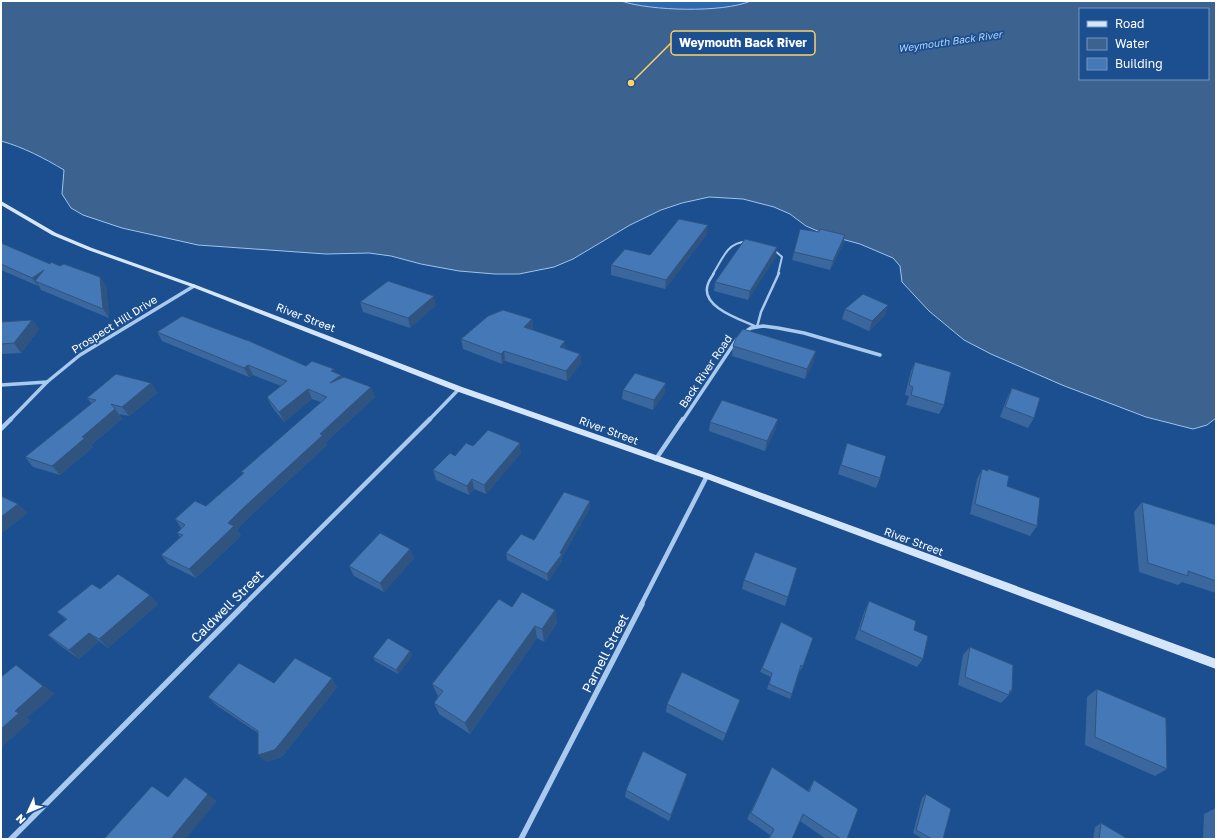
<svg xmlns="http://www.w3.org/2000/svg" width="1217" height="840" viewBox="0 0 1217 840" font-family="'Golos Text',sans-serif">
<rect width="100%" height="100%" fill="#1b4f8f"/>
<!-- green -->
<path fill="#2e69ad" d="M621 1H751C722 13 651 11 621 1Z"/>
<!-- water -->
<path fill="#3c6290" stroke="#9cc4f0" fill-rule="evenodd" d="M1 1H621C651 11 722 13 751 1H1216V418L1207 425 1193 429 1146 417 1062 385 991 354 964 340 929 311 902 282 900 266 893 258 860 244 827 235 806 226 790 214 774 207 743 199 709 197 682 203 661 210 630 225 573 259 554 267 519 274H495L459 271 421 264 391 256 369 253 326 254 198 245 122 228 83 215 71 208 62 194 64 170C44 158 23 147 1 141ZM1080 9H1208V79H1080Z"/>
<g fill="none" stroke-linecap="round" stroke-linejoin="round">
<!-- lane-far1 -->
<path stroke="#a9c9ee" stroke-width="2" d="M713 274C718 266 722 257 728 250 742 234 769 244 782 257L778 274"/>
<!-- lane -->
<path stroke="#a9c9ee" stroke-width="2.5" d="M714 273C712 277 709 280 708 284 699 307 742 320 757 327L761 312 779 273"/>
<!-- street-far2 -->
<g stroke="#a9c9ee" stroke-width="3.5">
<path d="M743 333 751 328 763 326 778 328 804 333 880 355"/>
<path d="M1 385 47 382"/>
<path d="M10 420 47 382 80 355 194 286"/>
<path d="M429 420 459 389"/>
<path d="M683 420 737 339"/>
</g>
<!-- street-far1 -->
<g stroke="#a9c9ee" stroke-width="4.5">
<path d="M1 429 11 419"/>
<path d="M656 459 683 419"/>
<path d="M244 605 430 419"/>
<path d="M641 605 707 476"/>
</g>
<!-- street -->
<g stroke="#a9c9ee" stroke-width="5.5">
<path d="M11 839 245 604"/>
<path d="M521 839 642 604"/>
</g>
<!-- secondary -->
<path fill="#d6e6fa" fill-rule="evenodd" d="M1 201 56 233 92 248 196 285 462 387 710 474 1216 659V669L704 478 456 391 192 287 88 250 52 235 1 205Z"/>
</g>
<!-- wall -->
<g fill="#3a679d">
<path d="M819 232 845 235 843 244 830 270 792 260 794 252Z"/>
<path d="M707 234 665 289 611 275V265L650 255Z"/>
<path d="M1 243 50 264 60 266 100 277 106 286 109 318 41 290 39 286H38L1 270Z"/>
<path d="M776 256 748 300 714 291 715 282Z"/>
<path d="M360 302 436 305 410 328 363 312Z"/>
<path d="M888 305 885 315 869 331 842 319 845 309Z"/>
<path d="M532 319 533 329H532L566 349 580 354 581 363 567 381 505 361 502 364 463 349 461 339Z"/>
<path d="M32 320 39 329 21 353 1 354V322Z"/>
<path d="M157 332 335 373 341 375 342 378 375 397 326 442 327 445 247 519 237 530 241 536 196 578 168 564 161 555 180 537 177 533 181 528 175 519 206 506 243 474 241 472 321 402 312 399 284 422 272 407 267 397 281 386 253 375 249 377 162 341Z"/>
<path d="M733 346 814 361 805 379 732 356Z"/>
<path d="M915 362 944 405 939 414 906 405 909 396 905 395 911 371Z"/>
<path d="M151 383 157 393 129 416 119 414 122 419 91 445 93 447 60 475 33 467 25 457 92 404 87 398Z"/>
<path d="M1012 388 1034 418 1028 428 1000 417 1007 398Z"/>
<path d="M623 390 665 392 653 410 622 399Z"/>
<path d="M710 422 776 428 765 451 709 431Z"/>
<path d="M847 443 880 478 876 488 838 474 844 453Z"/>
<path d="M473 446 521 453 486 494 474 489 469 495 436 480 433 470 455 456Z"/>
<path d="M982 469 987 471 988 469 1007 486 1037 526 1030 536 970 514 977 479Z"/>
<path d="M590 501V508L562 557V561L548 581 507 560 506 553 534 540Z"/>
<path d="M1142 502 1216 525V593L1182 582 1178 585 1139 572 1134 512Z"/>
<path d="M410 549 414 558 384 592 354 576 349 566Z"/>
<path d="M744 580 788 597 785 606 742 589Z"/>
<path d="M100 589 158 604 108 648 99 641 79 659 58 644 48 635 66 620 57 612Z"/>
<path d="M869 601 914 630 923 659 917 667 855 639 865 610Z"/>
<path d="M512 607 555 610 557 623 544 642 537 638 470 734 439 714 434 703 438 696 432 684Z"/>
<path d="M781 622 803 666 801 670H800L792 694 790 699 767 689 771 677 760 672Z"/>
<path d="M970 647 1012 691 1009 694V695L1001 703 958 685 963 655Z"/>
<path d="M410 651 412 656 398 674 375 661 373 657Z"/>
<path d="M274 683 337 687 285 753 281 757 266 762 258 733 216 705 208 697Z"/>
<path d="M1097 689 1167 769 1155 776 1085 745 1087 697Z"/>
<path d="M667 704 737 708 723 741 666 712Z"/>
<path d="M772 767 808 791 814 780 847 839H826L800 821 792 839H768L770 835 747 819Z"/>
<path d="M685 781 669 821 625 797 626 790Z"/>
<path d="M926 794 943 839H923L913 833 922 798Z"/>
<path d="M1216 808V839H1203L1204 814Z"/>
<path d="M1101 823 1128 839H1093L1095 827Z"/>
</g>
<!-- shaded-wall -->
<g fill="#305480">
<path d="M708 225 707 234 665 289 666 280Z"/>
<path d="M845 235 843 244 830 270 833 261Z"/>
<path d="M777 247 776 256 748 300 750 291Z"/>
<path d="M44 270 35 281 39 286H38L32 278Z"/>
<path d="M100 277 106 286 109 318 103 309Z"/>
<path d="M434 296 436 305 410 328 408 318Z"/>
<path d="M888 305 885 315 869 331 872 321Z"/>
<path d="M532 319 533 329 525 336 524 327Z"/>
<path d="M32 320 39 329 21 353 14 343Z"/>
<path d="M565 341 566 351 560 347Z"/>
<path d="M504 351 505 361 502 364 501 354Z"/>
<path d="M816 351 814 361 805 379 807 369Z"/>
<path d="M580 354 581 363 567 381 566 371Z"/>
<path d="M248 365 253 375 249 377 244 368Z"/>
<path d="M334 369 337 378 341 375 344 384 330 383 331 371Z"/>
<path d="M151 383 157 393 129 416 122 407Z"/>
<path d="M666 383 665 392 653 410 654 400Z"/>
<path d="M371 387 375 397 326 442 327 445 247 519 237 530 241 536 196 578 189 569 228 523 241 510 320 434Z"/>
<path d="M308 389 312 399 284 422 279 412Z"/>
<path d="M115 409 122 419 91 445 93 447 60 475 52 466 82 437Z"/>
<path d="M778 419 776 428 765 451 767 441Z"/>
<path d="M520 443 521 453 486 494 484 485Z"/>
<path d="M472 479 474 489 469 495 467 486Z"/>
<path d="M590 501V508L562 557V561L548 581 547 574Z"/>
<path d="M18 504 28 513 1 534V517Z"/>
<path d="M410 549 414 558 384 592 380 583Z"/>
<path d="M150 595 158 604 108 648 99 639Z"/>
<path d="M555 610 557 623 544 642 542 629Z"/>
<path d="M535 626 537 638 470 734 465 723Z"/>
<path d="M89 633 99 641 79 659 69 650Z"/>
<path d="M410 651 412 656 398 674 396 670Z"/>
<path d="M16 665 55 694 27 718 31 721 1 748V729L15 711Z"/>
<path d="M332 678 337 687 285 753 281 757 266 762 258 755Z"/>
<path d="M687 774 685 781 669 821 671 815Z"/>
<path d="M208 794 217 801 186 839H171Z"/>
</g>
<!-- building -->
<g fill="#4478b7" stroke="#305480">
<path d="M679 219 708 225 666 280 611 265 625 249 650 255Z"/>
<path d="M800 229 819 232 820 229 845 235 833 261 794 252Z"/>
<path d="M745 239 777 247 750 291 715 282Z"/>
<path d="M1 243 50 264 51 262 60 266 64 264 100 277 103 309 35 281 44 270 32 278 1 264Z"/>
<path d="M388 281 434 296 408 318 360 302Z"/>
<path d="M863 294 888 305 872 321 845 309Z"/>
<path d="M503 310 532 319 524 327 565 341 560 347 580 354 566 371 504 351 501 354 461 339 488 316Z"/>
<path d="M182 316 246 340H247L306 366 312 361 334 369 331 371 341 375 330 383 344 377 371 387 320 434 323 435 241 510 228 523 234 526 189 569 161 555 183 535 177 533 185 525 175 519 195 501 206 506 244 473 241 472 327 397 308 389 279 412 267 397 287 381 248 365 244 368 157 332Z"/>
<path d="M32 320 14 343 1 344V322Z"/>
<path d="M743 329 816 351 807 369 733 346 736 338Z"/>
<path d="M915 362 951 372 944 405 911 395 913 387 909 385Z"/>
<path d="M635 373 666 383 654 400 623 390Z"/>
<path d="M116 374 151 383 122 407 111 404 115 409 82 437 85 438 52 466 25 457 96 400 87 398Z"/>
<path d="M1012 388 1040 398 1034 418 1005 407Z"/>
<path d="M722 400 778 419 767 441 710 422Z"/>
<path d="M488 430 520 443 484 485 472 479 467 486 433 470 450 453 455 456 466 443 473 446Z"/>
<path d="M847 443 886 456 880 478 841 465Z"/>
<path d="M982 469 988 471V469L1009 476 1007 486 1040 498 1037 526 975 504Z"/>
<path d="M564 492 590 501 560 553 562 554 547 574 506 553 521 534 534 540Z"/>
<path d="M1 496 18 504 1 517Z"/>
<path d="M1142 502 1216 525V581L1188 571V576L1148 563Z"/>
<path d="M380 533 410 549 380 583 349 566Z"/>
<path d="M755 552 797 568 788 597 744 580Z"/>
<path d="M118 574 150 595 99 639 89 633 69 650 48 635 67 619 57 612 92 584 100 589Z"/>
<path d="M522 592 555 610 542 629 535 626 465 723 434 703 443 691 432 684 499 599 512 607Z"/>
<path d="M869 601 916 621 914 630 928 636 923 659 860 630Z"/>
<path d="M781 622 813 638 803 666 801 665 792 694 769 684 772 673 762 668Z"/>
<path d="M388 638 410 651 396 670 373 657Z"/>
<path d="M970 647 1013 665 1012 691 1010 690 1009 695 965 677Z"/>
<path d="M295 658 332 678 278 746 274 750 258 755V731L208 697 239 663 274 683Z"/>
<path d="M16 665 43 686 15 711 19 713 1 729V677Z"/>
<path d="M682 672 740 700 726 734 667 704Z"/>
<path d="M1097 689 1166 718 1167 769 1095 737Z"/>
<path d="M643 751 687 774 671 815 626 790Z"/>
<path d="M772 767 809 792 814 780 858 809 847 839H841L803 814 792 839H769L774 829 751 813Z"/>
<path d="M185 777 208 794 171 839H104L152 786 168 797Z"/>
<path d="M926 794 951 809 943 839H932L916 830Z"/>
<path d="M1101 823 1128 839H1099Z"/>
</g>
<g text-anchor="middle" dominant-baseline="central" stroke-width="3.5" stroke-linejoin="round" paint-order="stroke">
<!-- far-water labels -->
<g font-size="10" font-style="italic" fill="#b5d3f5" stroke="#1b4f8f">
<text transform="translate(950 41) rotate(-8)">Weymouth Back River</text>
</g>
<!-- street labels -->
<g font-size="11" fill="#fff" stroke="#1b4f8f">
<text transform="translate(306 317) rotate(21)">River Street</text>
<text transform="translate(114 324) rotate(-32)">Prospect Hill Drive</text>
<text transform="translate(705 371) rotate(-56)">Back River Road</text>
<text transform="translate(609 430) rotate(20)">River Street</text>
<text transform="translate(914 541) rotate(20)">River Street</text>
</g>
<!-- near-street labels -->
<g font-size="13" fill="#fff" stroke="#1b4f8f">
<text transform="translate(227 606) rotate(-45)">Caldwell Street</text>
<text transform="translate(605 653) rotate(-63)">Parnell Street</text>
</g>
</g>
<!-- callouts -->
<path fill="none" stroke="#ffd166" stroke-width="1.5" d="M631 83L671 43"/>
<circle fill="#ffd166" stroke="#1b4f8f" stroke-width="1.5" cx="631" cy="83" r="4"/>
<rect fill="#1b4f8f" stroke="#ffd166" stroke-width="1.5" x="671" y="31" width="144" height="24" rx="4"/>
<g font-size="12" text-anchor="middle" font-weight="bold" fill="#fff">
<text x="743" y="47">Weymouth Back River</text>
</g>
<!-- border -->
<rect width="1217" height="840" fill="none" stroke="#ffffff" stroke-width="4"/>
<!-- legend -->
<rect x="1079" y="8" width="130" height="72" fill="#1b4f8f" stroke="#7695bc"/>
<rect x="1087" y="21" width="20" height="6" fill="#d6e6fa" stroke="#7695bc"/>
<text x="1115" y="28" font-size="12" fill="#ffffff">Road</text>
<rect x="1087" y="38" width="20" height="12" fill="#3c6290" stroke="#7695bc"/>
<text x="1115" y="48" font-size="12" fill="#ffffff">Water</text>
<rect x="1087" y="58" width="20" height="12" fill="#4478b7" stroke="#7695bc"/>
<text x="1115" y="68" font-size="12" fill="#ffffff">Building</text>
<!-- north arrow -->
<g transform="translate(28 812) rotate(226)" stroke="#1b4f8f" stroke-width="3" paint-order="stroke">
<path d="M0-3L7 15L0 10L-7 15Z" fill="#ffffff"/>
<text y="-6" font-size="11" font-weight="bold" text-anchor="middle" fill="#ffffff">N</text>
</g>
</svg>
